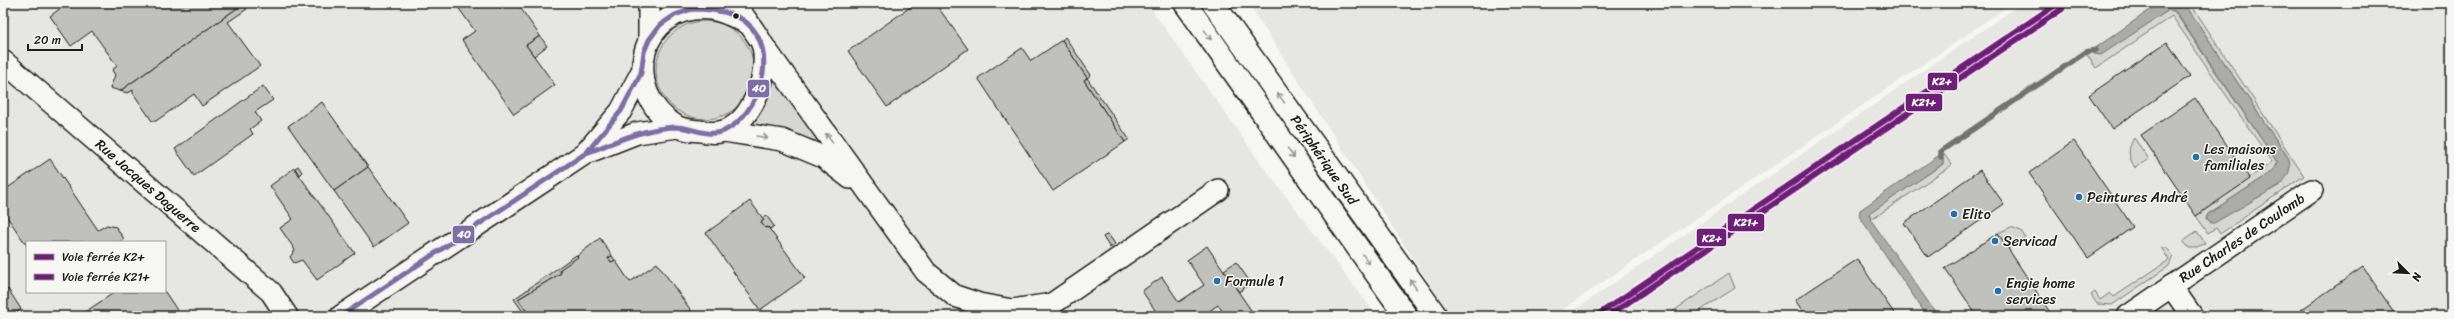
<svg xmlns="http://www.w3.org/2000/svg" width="2454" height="319" viewBox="0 0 2454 319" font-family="Sriracha,sans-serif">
<rect width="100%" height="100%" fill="#f6f6f2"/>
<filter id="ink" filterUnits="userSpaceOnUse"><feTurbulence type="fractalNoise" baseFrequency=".025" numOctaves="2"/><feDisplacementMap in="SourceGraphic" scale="8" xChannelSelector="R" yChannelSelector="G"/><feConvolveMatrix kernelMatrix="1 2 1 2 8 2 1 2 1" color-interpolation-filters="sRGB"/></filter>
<g filter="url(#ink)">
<!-- built -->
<g fill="#e6e6e2" fill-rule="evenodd">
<path d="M3 3H1147L1262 165 1377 316H3ZM27 242H165V292H27Z"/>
<path d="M1248 3H2013L1553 316H1450Z"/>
<path d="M2022 3H2451V316H1566Z"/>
</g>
<!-- green -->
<g fill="#d6d6d2" stroke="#797977">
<path d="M659 3H681L658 16Z"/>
<path d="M2184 3H2190L2304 176 2220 234 2216 228 2208 233 2196 216 2272 162 2172 16 2096 68 2087 55 2098 46 2094 54 2169 10 2174 11 2277 162 2272 172 2208 214 2206 219 2209 223 2289 159Z"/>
<circle cx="705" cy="70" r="49"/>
<path d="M775 78 818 139 817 141 750 124C764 109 770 97 775 78Z"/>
<path d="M2134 138 2149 159 2135 168C2128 156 2127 150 2134 138Z"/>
<path d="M1943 153 1952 165 1871 220 1869 213 1943 164V158L1938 156Z"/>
<path d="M2011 227 2021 231 2025 237 2008 249 1998 233Z"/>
<path d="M2197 231 2205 243 2195 248H2189L2183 241Z"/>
<path d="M2161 247 2168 249 2173 256 2169 266 2112 305 2097 304 2091 295 2095 292 2100 300 2110 293 2114 297 2169 260Z"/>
<path d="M1729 273 1735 288 1692 316H1666Z"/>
</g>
<!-- water -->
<g fill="#acaca9" stroke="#727271">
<path d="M2160 3H2184L2289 159C2292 171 2287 177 2280 185L2214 223H2209L2206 219 2208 214 2272 172 2277 162 2175 11 2169 10 2101 55 2094 54 2098 46Z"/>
<path d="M1938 156 1943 158V164L1869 214 1871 220 1938 316H1927L1859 216 1860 210Z"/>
</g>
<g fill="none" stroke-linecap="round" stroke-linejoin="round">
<!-- stream -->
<path stroke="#727271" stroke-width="5.5" d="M1941 157V151L2086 52 2096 50"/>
</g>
<!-- building -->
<g fill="#c0c0bd" stroke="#1c1c1c">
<path d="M68 3H242L243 4 120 91 110 88 115 75 112 70 117 66 92 31 71 46 50 16Z"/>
<path d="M455 3H517L540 36 526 45 555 85 514 114 462 40 475 31Z"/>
<path d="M916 3H935L968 49 887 107 848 51Z"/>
<path d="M243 4 247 9 228 22 260 66 202 106 194 94 156 121H152L133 93V90L128 93 120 91Z"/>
<path d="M540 36 547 46 534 56 526 45Z"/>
<path d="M1065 37 1091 75 1087 78 1062 40Z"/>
<path d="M1062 40 1087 78 1084 80 1125 142 1053 191 978 78 1022 48 1031 61Z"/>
<path d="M2167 42 2190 76 2112 129 2089 95Z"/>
<path d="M1087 78 1129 139 1125 142 1084 80Z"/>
<path d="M263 86 273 100 255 112 261 121 250 129 253 134 194 176 175 149Z"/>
<path d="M2195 98 2250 179 2196 216 2141 135Z"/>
<path d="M322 102 368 167 334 191 288 126Z"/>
<path d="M2074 141 2133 227 2088 258 2029 173Z"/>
<path d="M50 159 98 230 107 225 116 227 124 239 120 242H27V246L3 211V191Z"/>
<path d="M298 166 302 172 299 175 295 168Z"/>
<path d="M368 167 408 223 374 247 334 191Z"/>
<path d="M294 168 355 253 317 280 302 260 294 263 290 257 295 250 280 228 293 219 270 186Z"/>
<path d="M1980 170 2004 204 1928 257 1904 223Z"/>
<path d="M750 201 764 220 761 222 765 228 768 227 805 278 760 310 706 233Z"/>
<path d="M766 215 774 226 770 229 768 227 765 228 761 222 764 220 762 218Z"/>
<path d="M1998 233 2051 314 2049 316H1977L1945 268Z"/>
<path d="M1108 234 1115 244 1110 248 1103 237Z"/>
<path d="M600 238 612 256 608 258 611 262 615 260 630 282 657 263 695 316H530L518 299 561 273 559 270Z"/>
<path d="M1207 246 1255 316H1226L1218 305 1202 316H1159L1142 291 1162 277 1179 302 1204 285 1187 260Z"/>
<path d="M576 255 578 257 559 270 561 273 518 299 530 316H526L514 299Z"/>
<path d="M612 256 615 260 611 262 608 258Z"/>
<path d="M1857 259 1896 316H1806L1795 300Z"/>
<path d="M1236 262 1251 283 1239 292 1224 270Z"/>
<path d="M2363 267 2394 312 2388 316H2292Z"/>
<path d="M8 289 21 309 12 316H3V292Z"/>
<path d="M115 292H165L181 316H79Z"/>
<path d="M2394 312 2397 316H2388Z"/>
</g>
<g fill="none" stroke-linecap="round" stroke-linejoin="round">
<defs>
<g id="minor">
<path d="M649 3V40"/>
<path d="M735 3C740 13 761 38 763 46 770 79 747 139 706 132 697 130 684 131 676 126 618 91 640 2 710 9 723 10 735 17 747 23"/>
<path d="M762 44 926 272 955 296 979 304 1012 310 1052 304 1218 190"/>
<path d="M3 61 271 292 287 316"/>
<path d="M724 131 782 140 823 157 850 178"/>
<path d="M587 151 621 111 641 73"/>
<path d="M2171 286 2192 316"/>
<path d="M341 316 586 153 637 133 677 127"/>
<path d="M2128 316 2312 190"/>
</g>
<g id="highway">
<path d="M1185 3 1406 316"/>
<path d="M1213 3 1436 316"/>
</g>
</defs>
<!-- minor casing -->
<use href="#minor" stroke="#1c1c1c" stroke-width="24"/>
<!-- highway casing -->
<use href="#highway" stroke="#1c1c1c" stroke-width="25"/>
<!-- minor -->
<use href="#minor" stroke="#f6f6f2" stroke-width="21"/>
<!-- highway -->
<use href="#highway" stroke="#f6f6f2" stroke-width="22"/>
<defs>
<g id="bus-1">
<path d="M692 9C709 9 733 11 747 23 780 51 760 114 724 131 709 138 691 127 676 127 644 128 615 142 586 153L621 111 641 73 644 52 649 40 660 25 675 15Z"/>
<path d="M341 316 586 153"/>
</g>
</defs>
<!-- bus-1 casing -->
<use href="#bus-1" stroke="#f6f6f2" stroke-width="8"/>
<!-- bus-1 -->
<use href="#bus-1" stroke="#7d6ea5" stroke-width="5"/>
<defs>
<path id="rail-1" d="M1596 316 2058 3"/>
<path id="rail-2" d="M1608 316 2062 9"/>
</defs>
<!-- rail-1 casing -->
<use href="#rail-1" stroke="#f6f6f2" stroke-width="9"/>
<!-- rail-2 casing -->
<use href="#rail-2" stroke="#f6f6f2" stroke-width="9"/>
<!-- rail-1 -->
<use href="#rail-1" stroke="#6e1e78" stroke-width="6"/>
<!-- rail-2 -->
<use href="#rail-2" stroke="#6e1e78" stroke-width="6"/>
</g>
<!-- one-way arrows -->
<defs><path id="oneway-shaft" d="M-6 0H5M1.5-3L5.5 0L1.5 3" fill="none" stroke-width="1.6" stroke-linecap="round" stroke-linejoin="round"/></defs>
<g stroke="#949492">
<use href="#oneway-shaft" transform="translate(1208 35) rotate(55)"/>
<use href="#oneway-shaft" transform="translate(1281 98) rotate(-125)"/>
<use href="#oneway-shaft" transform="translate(762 137) rotate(9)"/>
<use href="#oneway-shaft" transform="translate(829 138) rotate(-126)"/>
<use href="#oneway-shaft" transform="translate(1291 153) rotate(55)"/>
<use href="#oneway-shaft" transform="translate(1366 259) rotate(55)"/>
<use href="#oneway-shaft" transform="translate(1413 284) rotate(-125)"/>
</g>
</g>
<!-- markers -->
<circle fill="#1c1c1c" stroke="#f6f6f2" stroke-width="1.5" cx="736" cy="16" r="3.5"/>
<g fill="#1f6fb2" stroke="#f6f6f2" stroke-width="1.5">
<circle cx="2196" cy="157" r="4"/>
<circle cx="2079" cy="197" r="4"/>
<circle cx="1954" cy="214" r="4"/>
<circle cx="1995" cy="241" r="4"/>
<circle cx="1217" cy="281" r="4"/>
<circle cx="1998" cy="291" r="4"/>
</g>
<g text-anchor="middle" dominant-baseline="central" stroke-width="3" stroke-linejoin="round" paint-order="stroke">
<!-- poi labels -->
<g font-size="14" fill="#1c1c1c" stroke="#f6f6f2" text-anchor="start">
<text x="2204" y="149">Les maisons<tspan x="2204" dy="16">familiales</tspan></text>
<text x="2087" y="197">Peintures André</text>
<text x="1962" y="214">Elito</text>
<text x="2003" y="241">Servicad</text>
<text x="1225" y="281">Formule 1</text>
<text x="2006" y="283">Engie home<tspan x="2006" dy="16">services</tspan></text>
</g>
<!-- street labels -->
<g font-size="14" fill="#1c1c1c" stroke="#f6f6f2">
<text transform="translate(1324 160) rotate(55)">Périphérique Sud</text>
<text transform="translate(148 186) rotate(41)">Rue Jacques Daguerre</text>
<text transform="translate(2242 238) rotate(-34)">Rue Charles de Coulomb</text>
</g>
</g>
<g stroke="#f6f6f2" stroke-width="1.5">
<rect x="1927" y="72" width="31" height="19" rx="4" fill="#6e1e78"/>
<rect x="747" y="79" width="23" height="19" rx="4" fill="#7d6ea5"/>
<rect x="1905" y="93" width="38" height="19" rx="4" fill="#6e1e78"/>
<rect x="1727" y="213" width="38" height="19" rx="4" fill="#6e1e78"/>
<rect x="452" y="225" width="23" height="19" rx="4" fill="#7d6ea5"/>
<rect x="1696" y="228" width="31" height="19" rx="4" fill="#6e1e78"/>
</g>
<g font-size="11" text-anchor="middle" font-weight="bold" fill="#fff">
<text x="1942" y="85">K2+</text>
<text x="759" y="92">40</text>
<text x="1924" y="106">K21+</text>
<text x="1746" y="226">K21+</text>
<text x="464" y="238">40</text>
<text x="1712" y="242">K2+</text>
</g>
<!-- margin -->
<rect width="2454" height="319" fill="none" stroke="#f6f6f2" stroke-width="16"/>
<rect x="8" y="8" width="2438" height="303" fill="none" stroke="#1c1c1c" stroke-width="1.5" filter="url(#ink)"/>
<!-- legend -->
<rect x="26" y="241" width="140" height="52" fill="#f6f6f2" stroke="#9f9f9c"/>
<rect x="34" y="254" width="20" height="6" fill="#6e1e78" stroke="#9f9f9c"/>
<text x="62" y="261" font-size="12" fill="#1c1c1c">Voie ferrée K2+</text>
<rect x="34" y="274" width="20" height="6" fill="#6e1e78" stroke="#9f9f9c"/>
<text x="62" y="281" font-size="12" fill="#1c1c1c">Voie ferrée K21+</text>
<!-- north arrow -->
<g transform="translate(2408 273) rotate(114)" stroke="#f6f6f2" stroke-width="3" paint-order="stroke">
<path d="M0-3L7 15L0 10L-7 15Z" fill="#1c1c1c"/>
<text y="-6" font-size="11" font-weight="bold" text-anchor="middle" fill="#1c1c1c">N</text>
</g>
<!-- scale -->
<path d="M28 44v6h54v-6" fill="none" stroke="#1c1c1c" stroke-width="2"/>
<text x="34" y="44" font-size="12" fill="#1c1c1c" stroke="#f6f6f2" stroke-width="3" paint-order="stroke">20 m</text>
</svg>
